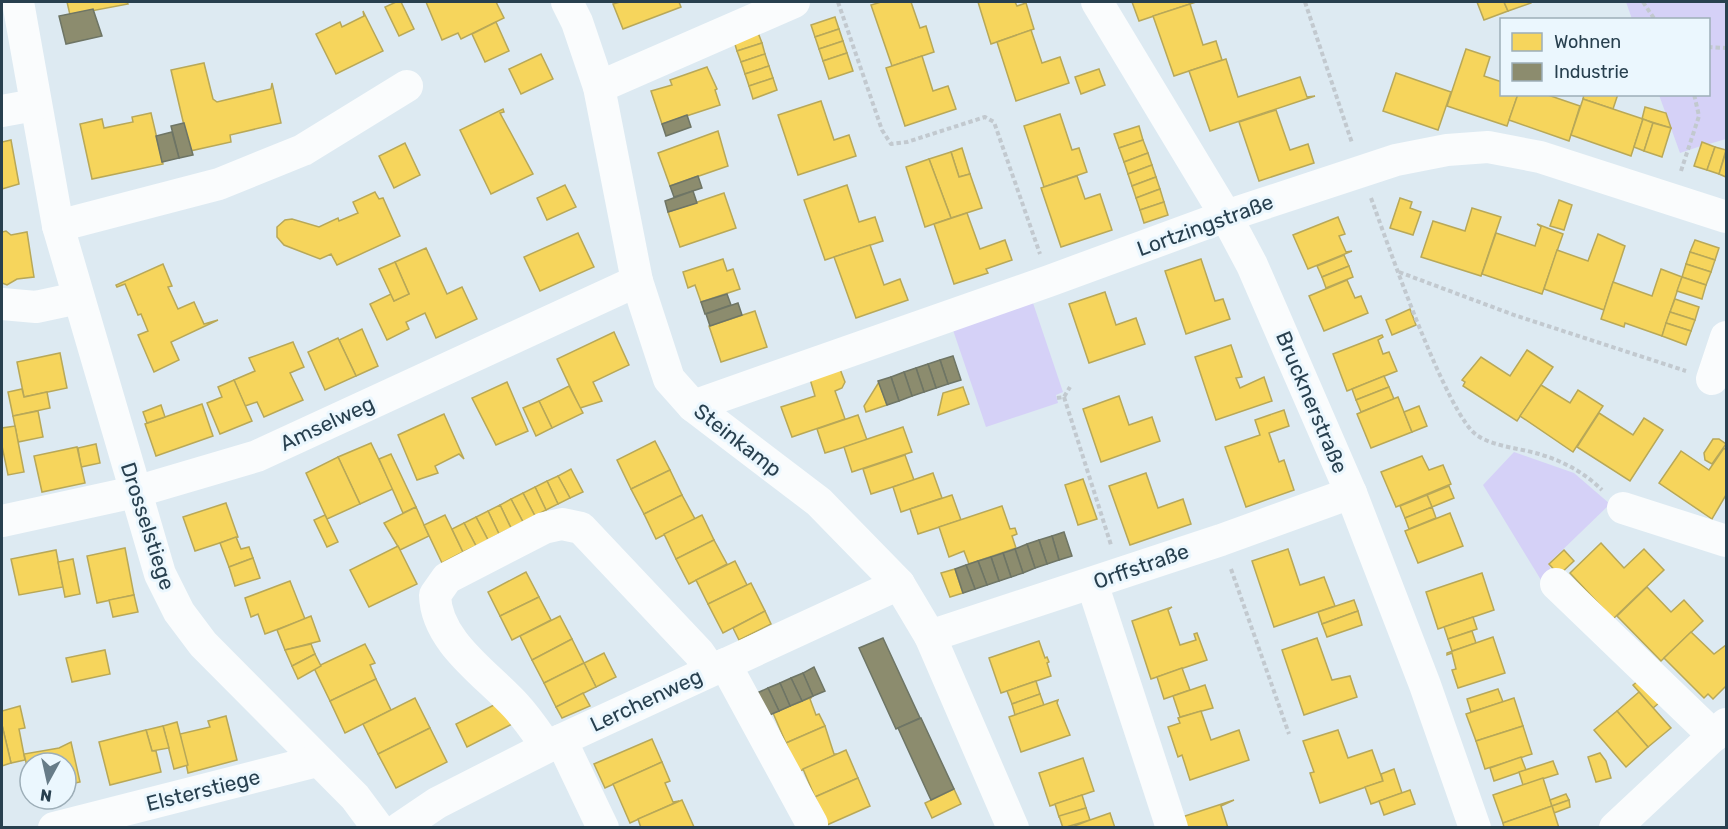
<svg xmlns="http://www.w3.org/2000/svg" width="1728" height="829" viewBox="0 0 1728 829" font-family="Rubik,sans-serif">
<rect width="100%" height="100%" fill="#ddeaf2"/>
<!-- green -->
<g fill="#d5d1f7">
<path d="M1626 2H1726V139L1709 144 1702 142 1701 146 1680 153 1659 95 1708 94V20L1632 19Z"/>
<path d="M1033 303 1063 392 1056 395 1058 403 986 427 953 330Z"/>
<path d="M1514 452 1574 473 1610 504 1549 563 1551 573 1541 580 1483 485Z"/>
</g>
<!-- homes -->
<g fill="#f6d55c" stroke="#b8a858" stroke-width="1.5">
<path d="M67 2H127L128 4 70 15Z"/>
<path d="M396 2H401L414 29 399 36 385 7Z"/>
<path d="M426 2H496L504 18 461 39 458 33 442 40Z"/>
<path d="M620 2H679L681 7 623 29 613 4Z"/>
<path d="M881 2H911L920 28 926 26 934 52 892 66 871 5Z"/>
<path d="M978 2H1015L1017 6 1026 3 1034 29 991 44Z"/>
<path d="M1132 2H1196L1139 21Z"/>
<path d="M1477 2H1504L1508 11 1484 20Z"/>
<path d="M1504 2H1531V3L1508 11Z"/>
<path d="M1190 4 1203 45 1216 41 1222 60 1174 76 1153 16Z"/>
<path d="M363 11 383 51 336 74 316 34 340 22 342 27 364 16Z"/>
<path d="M835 17 839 29 815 37 811 25Z"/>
<path d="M496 22 509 51 485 62 472 34Z"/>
<path d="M839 29 843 41 819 49 815 37Z"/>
<path d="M757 30 762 43 737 51 733 38Z"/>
<path d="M1031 30 1042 63 1060 57 1069 83 1016 101 997 42Z"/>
<path d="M843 41 847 53 823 61 819 49Z"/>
<path d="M762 43 765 54 741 62 737 51Z"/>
<path d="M1466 49 1490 57 1484 76 1502 82V94H1518L1507 126 1447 106Z"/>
<path d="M847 53 853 71 829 79 823 61Z"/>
<path d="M541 54 553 79 521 94 509 69Z"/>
<path d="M765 54 769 66 745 74 741 62Z"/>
<path d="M922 56 933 91 948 86 956 109 905 126 886 68Z"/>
<path d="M1226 59 1238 97 1300 77 1307 97 1315 96 1210 131 1189 71Z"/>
<path d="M204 63 213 99 217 102 271 89 272 83 281 123 230 135 231 142 190 151 171 70Z"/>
<path d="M769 66 773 78 749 86 745 74Z"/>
<path d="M707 67 717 89 715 90 720 105 662 124 651 91 672 85 670 80Z"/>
<path d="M1099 69 1105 85 1081 94 1075 77Z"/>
<path d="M1396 73 1451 92 1438 130 1383 111Z"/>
<path d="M773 78 777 90 753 99 749 86Z"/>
<path d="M1518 94H1545L1580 106 1569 141 1509 120Z"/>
<path d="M1584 94H1618L1613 109 1583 99Z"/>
<path d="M1583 99 1643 119 1631 156 1571 135Z"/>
<path d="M821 101 834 140 849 135 856 156 798 175 778 115Z"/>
<path d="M1645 107 1666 113 1671 128 1642 119Z"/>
<path d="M503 109 504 112 500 113 533 174 491 194 460 130Z"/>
<path d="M1276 110 1290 150 1308 144 1314 163 1259 181 1239 122Z"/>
<path d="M151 113 163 164 92 179 80 124 102 119 104 128 133 122 132 117Z"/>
<path d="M1060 114 1072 150 1079 148 1087 172 1044 187 1024 126Z"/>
<path d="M1643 119 1653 123 1644 151 1634 147Z"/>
<path d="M1653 123 1671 128 1662 157 1644 151Z"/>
<path d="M1139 126 1143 140 1119 148 1114 134Z"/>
<path d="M718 131 728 166 670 186 658 153Z"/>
<path d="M11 140 19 184 2 189V142Z"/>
<path d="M1143 140 1148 153 1124 162 1119 148Z"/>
<path d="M1702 142 1715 147 1707 170 1694 166Z"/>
<path d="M405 143 420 175 394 188 379 156Z"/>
<path d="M1715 147 1726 150 1719 174 1707 170Z"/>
<path d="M962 148 970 174 959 177 951 152Z"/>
<path d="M951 152 959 177 970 174 982 208 951 218 929 159Z"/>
<path d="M1726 152V177L1719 174Z"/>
<path d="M1148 153 1152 165 1128 174 1124 162Z"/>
<path d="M929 159 951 218 925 227 906 167Z"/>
<path d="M1152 165 1156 177 1132 186 1128 174Z"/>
<path d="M1077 176 1085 199 1100 194 1112 230 1061 247 1041 188Z"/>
<path d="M1156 177 1160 189 1136 198 1132 186Z"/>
<path d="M565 185 576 207 547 220 537 198Z"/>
<path d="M847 185 859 222 875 217 883 241 825 260 804 200Z"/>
<path d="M1160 189 1164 202 1140 210 1136 198Z"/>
<path d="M375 192 379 199 383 198 400 236 337 265 331 254 320 259 284 245 277 237V227L285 220 292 219 319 227 338 218 339 221 358 213 353 202Z"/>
<path d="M724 193 736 228 680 247 668 212Z"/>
<path d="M1400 198 1412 202 1410 208 1421 212 1413 235 1390 228Z"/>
<path d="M1559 200 1572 205 1564 230 1550 226Z"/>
<path d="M1164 202 1168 215 1144 223 1140 210Z"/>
<path d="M1472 208 1501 217 1481 276 1421 257 1433 221 1465 231Z"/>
<path d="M967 213 980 249 1005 240 1012 260 986 269 988 273 954 284 934 224Z"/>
<path d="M1338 217 1345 234 1339 236 1346 252 1352 251 1308 269 1293 235Z"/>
<path d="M1537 224 1563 234 1542 294 1482 274 1496 233 1535 246 1541 227Z"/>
<path d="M6 231 11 235 27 232 34 277 17 279 7 285 2 283V232Z"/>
<path d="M578 233 594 267 540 291 524 257Z"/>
<path d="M1598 234 1625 246 1604 310 1544 289 1557 250 1588 261Z"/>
<path d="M1695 240 1719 248 1715 260 1690 252Z"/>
<path d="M870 245 884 285 900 279 908 300 856 318 834 257Z"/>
<path d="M426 248 447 294 462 287 477 319 436 338 425 313 406 322 409 329 387 340 370 304 391 294 394 301 409 294 395 262Z"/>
<path d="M1690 252 1715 260 1711 272 1686 264Z"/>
<path d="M1344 255 1349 266 1322 277 1317 266Z"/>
<path d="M723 259 727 271 733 269 740 289 701 302 695 285 688 288 683 272Z"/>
<path d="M1201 259 1215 301 1223 299 1230 319 1186 334 1165 271Z"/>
<path d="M395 262 409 294 394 301 379 269Z"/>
<path d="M163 264 172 286 168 287 178 309 194 302 204 324 218 320 171 342 179 360 154 372 138 335 148 331 141 314 138 315 125 284 117 287 116 285Z"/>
<path d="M1686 264 1711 272 1706 285 1682 277Z"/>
<path d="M1349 266 1353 277 1326 288 1322 277Z"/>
<path d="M1661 269 1682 277 1662 336 1625 323 1624 327 1601 319 1613 282 1652 296Z"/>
<path d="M1682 277 1706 285 1702 299 1677 291Z"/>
<path d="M1347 280 1355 298 1361 296 1368 313 1324 331 1309 296Z"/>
<path d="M1105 292 1116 325 1136 318 1145 344 1089 363 1069 304Z"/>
<path d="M1675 299 1699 307 1695 320 1670 312Z"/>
<path d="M1410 309 1416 325 1392 335 1386 320Z"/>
<path d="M755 311 767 347 721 362 709 326Z"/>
<path d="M1670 312 1695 320 1691 331 1666 323Z"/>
<path d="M1666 323 1691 331 1686 345 1662 336Z"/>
<path d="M362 329 378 366 356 376 339 340Z"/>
<path d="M614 332 629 365 593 382 602 401 580 408 557 359Z"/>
<path d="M1382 335 1383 337 1378 340 1383 354 1389 352 1397 371 1347 391 1333 354Z"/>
<path d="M338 338 356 376 325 390 308 352Z"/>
<path d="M293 342 304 367 290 373 303 400 264 417 257 402 245 406 234 380 255 371 249 358Z"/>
<path d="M1231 345 1242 377 1236 378 1240 388 1264 377 1272 401 1216 420 1195 357Z"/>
<path d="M1527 350 1553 367 1517 421 1463 386 1465 382 1462 380 1481 357 1510 376Z"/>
<path d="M60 353 67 388 24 397 17 362Z"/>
<path d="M840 369 845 382 842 388 835 391 845 419 792 437 781 407 815 396 810 379Z"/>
<path d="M1384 376 1389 387 1356 400 1352 389Z"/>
<path d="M234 380 252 421 220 434 207 403 222 397 218 387Z"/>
<path d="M507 382 528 431 496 445 472 398Z"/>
<path d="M879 382 887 405 866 412 864 406Z"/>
<path d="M1541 385 1570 403 1578 390 1603 406 1573 452 1520 416Z"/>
<path d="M569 386 583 413 552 428 539 401Z"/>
<path d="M963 387 969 404 938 415 943 393Z"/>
<path d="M1389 387 1394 399 1361 412 1356 400Z"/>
<path d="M22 389 24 397 47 392 50 408 13 416 8 392Z"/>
<path d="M1119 396 1129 425 1152 417 1160 441 1101 462 1083 409Z"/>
<path d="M1398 397 1412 432 1371 448 1357 414Z"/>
<path d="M539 401 552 428 536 436 523 408Z"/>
<path d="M202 404 213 436 156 456 145 424Z"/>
<path d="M161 405 165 417 147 423 143 412Z"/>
<path d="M1419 406 1427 426 1412 432 1404 412Z"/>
<path d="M1284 410 1289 426 1269 433 1279 462 1284 460 1294 490 1246 507 1225 447 1260 435 1255 420Z"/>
<path d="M38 411 43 437 18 442 13 416Z"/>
<path d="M1599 413 1633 435 1644 418 1663 430 1630 481 1577 447Z"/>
<path d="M444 414 464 459 459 454 435 466 438 473 417 480 398 435Z"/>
<path d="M858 415 867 440 825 453 817 429Z"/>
<path d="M15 426 24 472 8 475 2 446V428Z"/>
<path d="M903 427 912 452 852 472 844 447Z"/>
<path d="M1713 439H1719L1726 444 1712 464 1705 460 1704 453Z"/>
<path d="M655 441 670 470 631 489 617 460Z"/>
<path d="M371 443 393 489 360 504 338 457Z"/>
<path d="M96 444 100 463 81 467 78 448Z"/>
<path d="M77 447 85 483 42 492 34 456Z"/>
<path d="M1724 448 1726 450V495L1712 519 1659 483 1681 451 1709 470Z"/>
<path d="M391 454 416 507 403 513 379 459Z"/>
<path d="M905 455 914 480 871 494 863 469Z"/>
<path d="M1422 456 1429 470 1443 465 1451 484 1396 507 1381 472Z"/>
<path d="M338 457 360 504 327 519 306 473Z"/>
<path d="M571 469 583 492 570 498 558 476Z"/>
<path d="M670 470 682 495 644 514 631 489Z"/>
<path d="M933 473 942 498 901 512 893 487Z"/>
<path d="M1146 473 1158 508 1183 499 1191 524 1130 545 1109 486Z"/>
<path d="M558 476 570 498 558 504 547 481Z"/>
<path d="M1083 479 1097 519 1078 525 1065 485Z"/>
<path d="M547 481 558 504 546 510 535 487Z"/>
<path d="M1449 486 1454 498 1432 507 1427 495Z"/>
<path d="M535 487 546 510 535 516 523 493Z"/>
<path d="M523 493 535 516 523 522 511 499Z"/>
<path d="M682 495 695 519 656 539 644 514Z"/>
<path d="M952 495 961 520 918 534 910 509Z"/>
<path d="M1427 495 1432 507 1405 518 1400 506Z"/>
<path d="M511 499 523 522 511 528 500 505Z"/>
<path d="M226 503 238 537 195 551 183 517Z"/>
<path d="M500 505 511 528 499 534 488 511Z"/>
<path d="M1002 506 1010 529 1015 528 1017 534 1012 536 1016 548 969 564 964 551 949 557 939 527Z"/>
<path d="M416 507 429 536 400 550 384 523Z"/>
<path d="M1432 507 1436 518 1409 529 1405 518Z"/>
<path d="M488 511 499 534 488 540 476 517Z"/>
<path d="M1450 513 1463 546 1418 563 1405 531Z"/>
<path d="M325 515 338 542 327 547 314 520Z"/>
<path d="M445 515 463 552 442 563 424 525Z"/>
<path d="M702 515 714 540 676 559 664 534Z"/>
<path d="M476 517 488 540 476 546 464 523Z"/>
<path d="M464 523 476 546 463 552 452 529Z"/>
<path d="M236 537 241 549 249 547 253 558 229 567 220 543Z"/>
<path d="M714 540 727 564 689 584 676 559Z"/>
<path d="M1601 543 1624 568 1644 549 1664 570 1613 619 1570 573Z"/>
<path d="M398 546 417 584 369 607 350 570Z"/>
<path d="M125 548 134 595 97 603 87 556Z"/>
<path d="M1288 549 1300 585 1324 577 1335 606 1274 627 1252 561Z"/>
<path d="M56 550 63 587 19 595 11 559Z"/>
<path d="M1564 550 1574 561 1559 575 1549 564Z"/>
<path d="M253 558 260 578 235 586 229 567Z"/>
<path d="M73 559 80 594 65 597 58 562Z"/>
<path d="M735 561 747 585 708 604 696 580Z"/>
<path d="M955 569 963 593 950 597 941 573Z"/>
<path d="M526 572 539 597 500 616 488 592Z"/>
<path d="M1482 573 1494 610 1438 629 1426 592Z"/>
<path d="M290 581 305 619 265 634 258 614 251 617 245 598Z"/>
<path d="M751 583 765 611 723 633 708 604Z"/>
<path d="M1647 587 1671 612 1684 600 1703 621 1661 661 1617 616Z"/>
<path d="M134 595 138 612 113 617 109 600Z"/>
<path d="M539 597 551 620 512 640 500 616Z"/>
<path d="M1354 600 1358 611 1322 624 1318 612Z"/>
<path d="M1172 607 1168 610 1180 645 1196 640 1194 634 1197 633 1207 660 1151 679 1132 621Z"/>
<path d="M765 611 771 624 739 640 733 628Z"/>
<path d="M1358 611 1362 625 1327 637 1322 624Z"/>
<path d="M311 616 320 641 285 650 277 630Z"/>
<path d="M560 616 572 639 532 660 520 636Z"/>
<path d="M1473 617 1477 629 1448 639 1444 627Z"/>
<path d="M1472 631 1476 643 1452 651 1448 639Z"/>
<path d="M1691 632 1714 654 1726 645V686L1713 699 1708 694 1704 698 1664 658Z"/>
<path d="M1493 637 1505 673 1458 688 1452 670 1456 669 1452 653 1447 655V653Z"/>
<path d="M1317 638 1332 680 1350 676 1357 697 1304 715 1282 650Z"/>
<path d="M572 639 584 663 544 683 532 660Z"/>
<path d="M1039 641 1045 658 1047 657 1049 662 1047 663 1051 676 1001 693 989 658Z"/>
<path d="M311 644 315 654 292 666 285 650Z"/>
<path d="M365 644 375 663 370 665 376 679 330 701 314 668Z"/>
<path d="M105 650 110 674 72 682 66 658Z"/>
<path d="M604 653 616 677 596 687 584 663Z"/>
<path d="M315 654 321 666 298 679 292 666Z"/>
<path d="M584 663 596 687 556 707 544 683Z"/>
<path d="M1182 668 1190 690 1164 699 1157 677Z"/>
<path d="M1642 678 1665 698 1653 708 1633 685Z"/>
<path d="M376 679 391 710 345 733 330 701Z"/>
<path d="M1036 681 1040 694 1012 704 1007 691Z"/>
<path d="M1205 685 1213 708 1180 717 1173 696Z"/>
<path d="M1498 689 1503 702 1471 712 1467 699Z"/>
<path d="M1639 692 1671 728 1648 747 1617 711Z"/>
<path d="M583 693 590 706 562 718 556 707Z"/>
<path d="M1040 694 1044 705 1015 715 1012 704Z"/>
<path d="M812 697 810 699 816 715 819 714 825 726 786 743 773 713Z"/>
<path d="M415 698 430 728 378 754 363 724Z"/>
<path d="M1514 698 1523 726 1476 741 1466 714Z"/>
<path d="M1058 700 1057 703 1070 735 1021 752 1009 717Z"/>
<path d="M500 702 518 721 467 747 456 724Z"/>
<path d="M20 706 25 728 19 729 25 760 11 763 2 725V711Z"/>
<path d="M1201 711 1211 740 1239 730 1249 760 1190 780 1182 755 1178 757 1168 727 1180 723 1178 718Z"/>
<path d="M1617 711 1648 747 1626 767 1594 730Z"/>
<path d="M226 716 237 760 188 773 180 734 210 727 208 721Z"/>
<path d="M177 722 188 765 174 769 163 726Z"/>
<path d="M2 725 11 763 2 766Z"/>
<path d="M163 726 169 748 152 751 146 730Z"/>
<path d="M825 726 834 754H837L798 772 786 743Z"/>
<path d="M1523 726 1532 754 1485 769 1476 741Z"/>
<path d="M430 728 447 762 396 788 378 754Z"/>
<path d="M146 730 152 751H156L161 772 110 785 99 742Z"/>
<path d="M1338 730 1348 758 1372 750 1383 781 1320 803 1310 773 1314 772 1303 741Z"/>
<path d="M652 739 662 762 605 788 594 764Z"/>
<path d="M71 742 80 782 66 785V763H30V778L24 754 59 748Z"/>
<path d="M846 750 858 778 815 797 803 769Z"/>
<path d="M1600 753 1606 761 1611 778 1596 782 1588 757Z"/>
<path d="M1521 757 1526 770 1494 781 1490 768Z"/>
<path d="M1083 758 1094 791 1050 806 1039 773Z"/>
<path d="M1553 761 1558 774 1523 785 1519 772Z"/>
<path d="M662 762 670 781 665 783 673 802 679 801 630 823 613 784Z"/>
<path d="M1394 769 1402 793 1371 804 1365 787 1383 781 1381 774Z"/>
<path d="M858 778 870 806 827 825 815 797Z"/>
<path d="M1543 778 1552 806 1503 823 1493 795Z"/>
<path d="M954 789 961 804 932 818 925 803Z"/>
<path d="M1410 790 1415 804 1384 815 1379 801Z"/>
<path d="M1566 794 1569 800 1552 806 1550 800Z"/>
<path d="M1082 795 1086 808 1059 817 1055 804Z"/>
<path d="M682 800 694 827 641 828 638 819Z"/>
<path d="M1234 800 1221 806 1228 828H1185L1182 817Z"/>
<path d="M1569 800 1570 807 1554 813 1552 806Z"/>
<path d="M1552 806 1559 828H1504L1503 823Z"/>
<path d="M1086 808 1090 820 1063 828 1059 816Z"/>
<path d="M1110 813 1115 828H1069L1090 820Z"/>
</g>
<!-- industry -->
<g fill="#8c8c6e" stroke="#6e7565" stroke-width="1.5">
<path d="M93 9 102 36 66 44 59 16Z"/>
<path d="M687 115 691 127 666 136 662 124Z"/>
<path d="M184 123 193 155 179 158 171 126Z"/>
<path d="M172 132 179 158 162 162 156 136Z"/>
<path d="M698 176 702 188 674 197 670 186Z"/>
<path d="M693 191 697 203 668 212 665 201Z"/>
<path d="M727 294 731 305 705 314 701 302Z"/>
<path d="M738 303 742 315 710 326 706 314Z"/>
<path d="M953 356 961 380 948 384 940 360Z"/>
<path d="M940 360 948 384 936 388 928 364Z"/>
<path d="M928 364 936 388 924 392 916 368Z"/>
<path d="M916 368 924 392 912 396 904 372Z"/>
<path d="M904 372 912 396 899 401 891 377Z"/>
<path d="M891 377 899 401 887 405 878 381Z"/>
<path d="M1064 532 1072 556 1059 560 1052 536Z"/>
<path d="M1052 536 1059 560 1047 564 1039 540Z"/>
<path d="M1039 540 1047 564 1035 568 1027 544Z"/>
<path d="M1027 544 1035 568 1023 573 1015 549Z"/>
<path d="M1015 549 1023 573 1011 577 1003 553Z"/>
<path d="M1003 553 1011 577 999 581 991 557Z"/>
<path d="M991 557 999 581 987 585 978 561Z"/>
<path d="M978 561 987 585 975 589 966 565Z"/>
<path d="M966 565 975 589 963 593 955 569Z"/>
<path d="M883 638 920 718 896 729 859 648Z"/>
<path d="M814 667 825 691 813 696 803 673Z"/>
<path d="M803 673 813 696 802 701 791 678Z"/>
<path d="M791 678 802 701 790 706 780 683Z"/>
<path d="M780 683 790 706 779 711 768 688Z"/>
<path d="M768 688 779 711 767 716 757 693Z"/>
<path d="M921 718 954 789 931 800 898 728Z"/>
</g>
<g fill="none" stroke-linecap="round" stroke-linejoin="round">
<!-- path -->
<g stroke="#c2c9cf" stroke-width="4" stroke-dasharray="4.5 3" stroke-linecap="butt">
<path d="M838 2 882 130 891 144 907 142 985 117 994 122 1040 254"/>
<path d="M1305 2 1352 143"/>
<path d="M1643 2 1655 20"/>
<path d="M1708 47 1726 48"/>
<path d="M1681 171 1699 116 1694 94"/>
<path d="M1371 198C1386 239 1448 419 1478 436 1496 447 1519 448 1539 454 1563 461 1585 473 1602 490"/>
<path d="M1399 272 1514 315 1686 371"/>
<path d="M1064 397 1111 545"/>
<path d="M1057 398 1064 397 1070 387"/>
<path d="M1231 569 1289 734"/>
</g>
<!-- minor -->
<g stroke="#fafcfd" stroke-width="32">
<path d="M18 2 58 226 160 574 179 612 203 644 355 797 378 828"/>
<path d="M567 2 577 22 599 87 637 281 669 379 693 406 819 502 899 584 930 636 1013 828"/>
<path d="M1097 2 1226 216 1252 265 1351 493 1425 685 1475 828"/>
<path d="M599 87 794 2"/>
<path d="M2 111 35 105"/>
<path d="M58 226 219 184 303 150 407 86"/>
<path d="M2 304 36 307 78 298"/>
<path d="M1712 379 1726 337"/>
<path d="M693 406 1049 281 1226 216 1396 160 1447 150 1488 147 1540 157 1726 217"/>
<path d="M1623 508 1726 541"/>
<path d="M2 521 135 492 257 456 637 281"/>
<path d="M1092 583 1172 828"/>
<path d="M1556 584 1714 736"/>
<path d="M930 636 1221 540 1351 493"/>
<path d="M725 664 812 824"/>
<path d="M561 740 603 828"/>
<path d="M547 747C537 733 528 719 516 706 487 674 436 642 435 595L447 578 544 528 562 524 581 528 699 653 710 669"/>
<path d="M54 828 317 761"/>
<path d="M400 828 437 803 561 740 899 584"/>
<path d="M1615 828 1726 724"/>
</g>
</g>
<g text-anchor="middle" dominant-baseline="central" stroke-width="6" stroke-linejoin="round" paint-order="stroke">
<!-- street labels -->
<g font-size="21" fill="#28404f" stroke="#ebf7fe">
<text transform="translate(1205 225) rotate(-20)">Lortzingstraße</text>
<text transform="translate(1312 402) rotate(67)">Brucknerstraße</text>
<text transform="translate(327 423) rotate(-25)">Amselweg</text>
<text transform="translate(738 440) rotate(38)">Steinkamp</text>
<text transform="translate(148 526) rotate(72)">Drosselstiege</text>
<text transform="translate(1141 566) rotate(-19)">Orffstraße</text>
<text transform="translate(646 700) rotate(-25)">Lerchenweg</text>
<text transform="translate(203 790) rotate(-14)">Elsterstiege</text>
</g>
</g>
<!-- border -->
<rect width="1728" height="829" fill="none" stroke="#28404f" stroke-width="6"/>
<!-- legend -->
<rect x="1500" y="18" width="210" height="78" fill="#ebf7fe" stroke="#9daeb8" stroke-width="1.5"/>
<rect x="1512" y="33" width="30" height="18" fill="#f6d55c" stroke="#9daeb8" stroke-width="1.5"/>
<text x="1554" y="48" font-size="18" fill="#28404f">Wohnen</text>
<rect x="1512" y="63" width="30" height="18" fill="#8c8c6e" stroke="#9daeb8" stroke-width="1.5"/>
<text x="1554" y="78" font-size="18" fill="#28404f">Industrie</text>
<!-- north arrow -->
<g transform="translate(48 781) rotate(188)"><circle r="28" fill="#ebf7fe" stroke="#9daeb8" stroke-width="1.5"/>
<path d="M0-4.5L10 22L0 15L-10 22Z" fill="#677c88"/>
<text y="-9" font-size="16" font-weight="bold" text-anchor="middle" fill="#28404f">N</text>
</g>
</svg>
